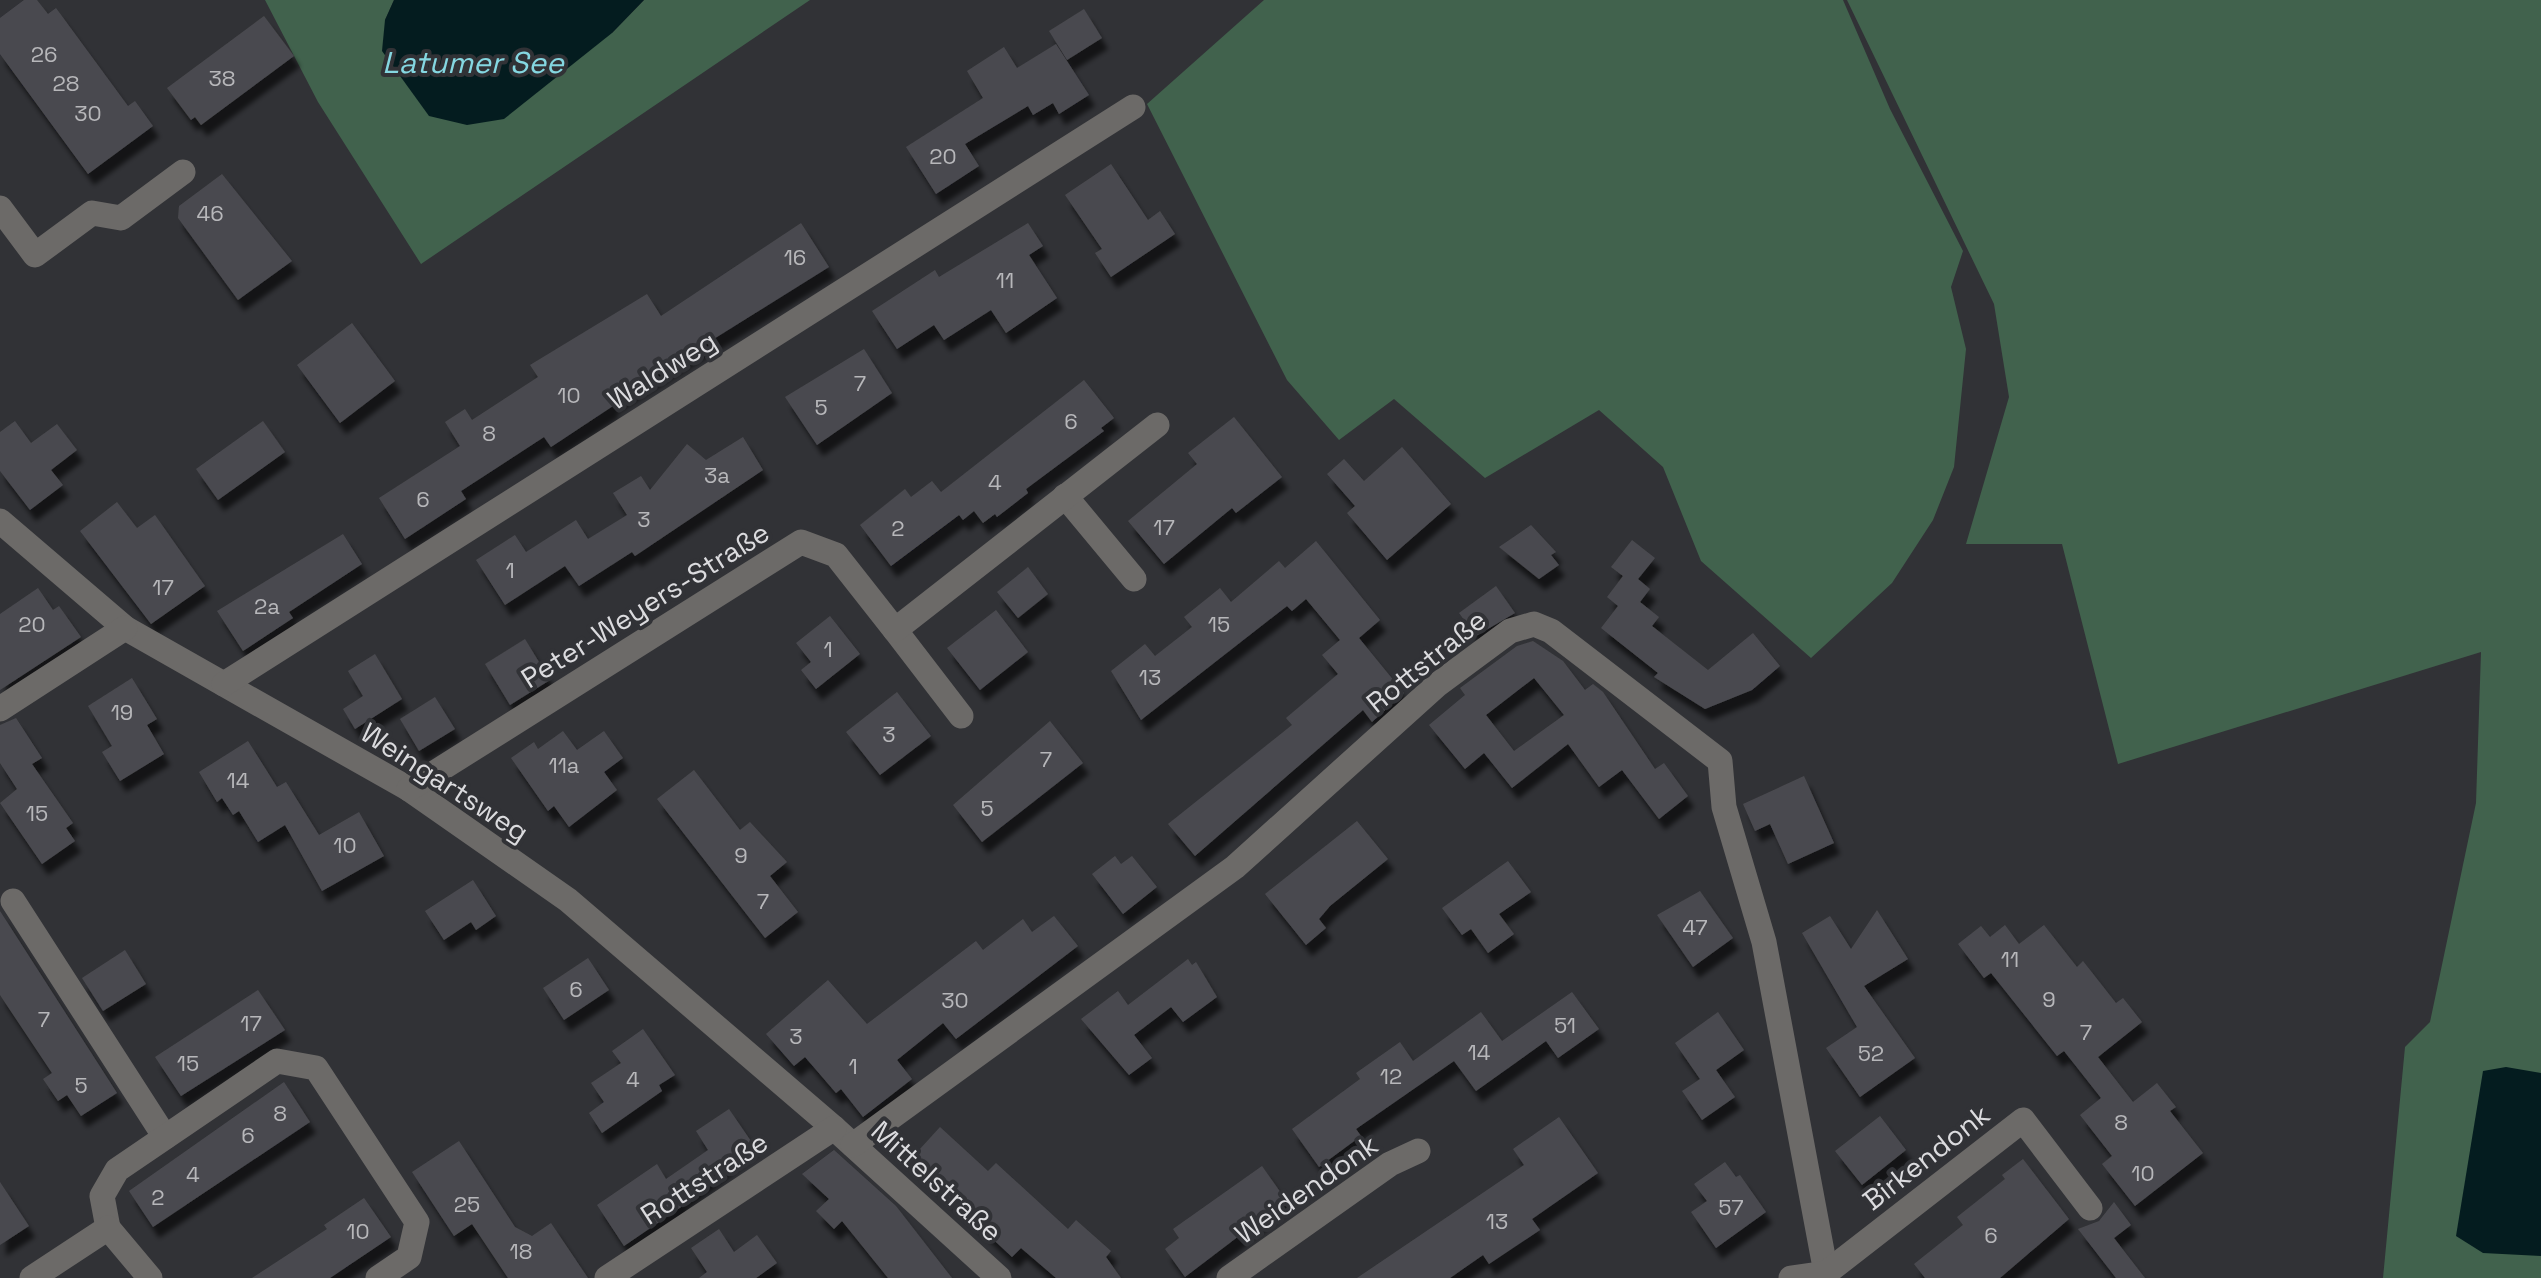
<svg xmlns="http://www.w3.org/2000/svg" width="2541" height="1278" viewBox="0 0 2541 1278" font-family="'Space Grotesk',sans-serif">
<defs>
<filter id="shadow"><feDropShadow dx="6" dy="11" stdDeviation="2.5" flood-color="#0009"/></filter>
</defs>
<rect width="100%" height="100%" fill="#313236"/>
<!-- green -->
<g fill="#41624d">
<path d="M265 0H394L385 20 612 33 644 0H810L421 264 318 102Z"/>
<path d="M1264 0H1843L1890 109 1963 251 1951 287 1966 349 1954 467 1933 520 1892 583 1811 658 1701 561 1663 467 1599 410 1485 478 1394 399 1339 440 1287 380 1147 104Z"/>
<path d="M1847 0H2541V1278H2383L2405 1047 2430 1022 2476 803 2481 652 2118 764 2062 544H1966L2009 397 1994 304Z"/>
</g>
<!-- water -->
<g fill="#041c1f">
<path d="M394 0H644L612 33 504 119 467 125 429 116 382 51 385 20Z"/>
<path d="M2506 1067 2541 1073V1256L2483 1253 2456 1236 2483 1071Z"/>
</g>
<!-- building -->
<g fill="#4a4a4f" fill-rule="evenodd" filter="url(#shadow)">
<path d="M24 0H37L48 14 56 8 128 106 135 101 153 126 88 174 0 54V18Z"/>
<path d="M1084 9 1102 38 1067 60 1049 31Z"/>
<path d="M264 16 294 56 201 125 195 117 191 120 167 88Z"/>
<path d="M1056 44 1089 95 1059 114 1053 103 1033 115 1028 106 965 144 979 166 936 194 906 147 983 98 967 71 1004 47 1017 68Z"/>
<path d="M1111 164 1148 220 1160 211 1175 234 1111 277 1095 253 1102 249 1065 195Z"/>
<path d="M222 174 292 261 238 300 178 218 179 206Z"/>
<path d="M801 223 829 267 611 403 613 406 551 447 544 437 461 491 466 499 405 539 379 498 460 446 445 422 465 409 472 420 538 377 530 365 647 294 661 316Z"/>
<path d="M1028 223 1043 246 1029 255 1057 298 1006 333 991 310 944 340 934 325 897 349 872 311 935 270 939 277Z"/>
<path d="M352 323 395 381 340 423 297 365Z"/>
<path d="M864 349 892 393 817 445 785 397Z"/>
<path d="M1084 380 1114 418 1101 428 1104 431 1026 489 1028 493 997 517 995 514 983 523 974 511 963 520 959 515 891 566 860 525 905 489 911 497 932 481 941 492Z"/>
<path d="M1234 417 1282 477 1236 513 1232 508 1164 564 1128 521 1197 464 1188 453Z"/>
<path d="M15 421 31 443 57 424 77 450 51 470 63 485 30 510 0 471V432Z"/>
<path d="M263 421 285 452 218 500 196 469Z"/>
<path d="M743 437 763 470 635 556 632 552 579 586 565 566 505 605 476 560 515 535 526 552 576 520 588 539 627 515 613 493 641 476 650 490 687 444 706 460Z"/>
<path d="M1402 447 1451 504 1387 560 1347 513 1355 506 1327 474 1344 459 1364 481Z"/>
<path d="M117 502 137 528 155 515 205 586 151 624 80 531Z"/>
<path d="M1531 525 1556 552 1551 555 1559 565 1539 579 1499 547Z"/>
<path d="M343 534 362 564 289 612 293 618 243 651 217 611Z"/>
<path d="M1632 540 1655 558 1638 579 1650 589 1640 602 1659 617 1652 626 1708 670 1753 633 1780 666 1752 690 1705 709 1654 677 1658 673 1601 628 1618 606 1607 597 1623 576 1611 567Z"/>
<path d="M1316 541 1380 620 1359 638 1404 693 1372 722 1363 710 1195 856 1168 824 1292 725 1286 718 1338 674 1322 655 1340 640 1306 599 1292 611 1287 606 1141 720 1111 671 1145 644 1155 656 1192 627 1184 617 1220 588 1231 602 1279 561 1285 568Z"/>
<path d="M1028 567 1048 594 1018 618 997 592Z"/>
<path d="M1496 586 1515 613 1476 636 1459 613Z"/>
<path d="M38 588 53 610 59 606 81 637 0 690V614Z"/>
<path d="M996 610 1028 652 980 690 947 648Z"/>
<path d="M830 616 860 654 816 689 801 670 811 662 796 643Z"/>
<path d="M525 639 550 680 510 705 485 664Z"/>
<path d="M1533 641 1563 661 1585 690 1593 684 1603 692 1655 769 1664 763 1688 796 1659 819 1622 770 1599 787 1568 744 1512 788 1484 753 1465 769 1429 725 1465 695 1460 688 1517 646ZM1534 678 1564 715 1514 751 1486 715Z"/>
<path d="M375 654 402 699 355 729 343 709 363 696 348 671Z"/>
<path d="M132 678 157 719 147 725 164 754 120 781 102 752 112 746 88 706Z"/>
<path d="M897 692 931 736 880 775 846 732Z"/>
<path d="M435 697 455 729 419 751 400 719Z"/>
<path d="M16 718 42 758 32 764 73 823 66 828 75 841 42 864 0 803 17 789 0 763V725Z"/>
<path d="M1050 721 1083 763 982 842 953 805Z"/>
<path d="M563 731 577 750 604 731 623 758 604 772 617 790 569 827 554 806 548 811 511 758 534 742 538 749Z"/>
<path d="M248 741 277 787 286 782 319 835 359 812 384 856 322 891 285 825 258 842 239 811 233 815 222 798 217 802 199 772Z"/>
<path d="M694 770 740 830 750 822 787 862 770 876 798 912 765 938 657 799Z"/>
<path d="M1804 776 1834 843 1788 864 1770 824 1755 831 1743 804Z"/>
<path d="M1357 821 1388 859 1330 906 1319 919 1326 928 1306 945 1265 894Z"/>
<path d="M1115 856 1121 864 1132 856 1157 887 1123 914 1092 874Z"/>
<path d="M1508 861 1531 892 1499 914 1514 934 1488 953 1471 929 1462 935 1442 908Z"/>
<path d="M473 880 496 916 476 930 471 922 444 940 425 911Z"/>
<path d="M1700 891 1733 938 1693 967 1657 915Z"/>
<path d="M1877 910 1908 959 1864 986 1915 1058 1860 1097 1826 1048 1857 1027 1802 933 1830 916 1851 949Z"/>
<path d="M0 911 117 1093 81 1116 67 1095 58 1101 43 1079 52 1073 0 995Z"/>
<path d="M1054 916 1078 946 956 1039 943 1023 897 1060 912 1079 863 1117 841 1089 836 1093 805 1057 794 1066 766 1034 828 980 867 1024 976 941 983 950 1023 919 1032 932Z"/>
<path d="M2005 925 2019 944 2044 925 2077 967 2083 961 2116 1003 2123 998 2142 1022 2098 1057 2133 1102 2157 1083 2176 1107 2170 1111 2203 1153 2135 1206 2102 1164 2112 1156 2080 1115 2101 1098 2064 1051 2057 1056 1991 973 1984 978 1958 944 1981 926 1990 937Z"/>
<path d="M125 950 146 984 103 1011 82 978Z"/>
<path d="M588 958 609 990 564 1020 543 988Z"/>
<path d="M1188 959 1192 965 1196 962 1217 997 1183 1022 1171 1007 1134 1035 1152 1058 1129 1075 1081 1019 1118 991 1128 1005Z"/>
<path d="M258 990 285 1030 181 1096 155 1057Z"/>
<path d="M1572 992 1599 1029 1558 1058 1546 1041 1476 1091 1454 1061 1356 1129 1361 1136 1319 1167 1292 1129 1360 1079 1356 1073 1400 1042 1413 1061 1481 1012 1502 1041Z"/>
<path d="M1718 1012 1744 1050 1716 1070 1735 1097 1702 1120 1682 1091 1700 1079 1675 1043Z"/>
<path d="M643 1029 675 1075 659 1085 662 1091 602 1133 589 1113 604 1102 591 1083 621 1063 612 1051Z"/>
<path d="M284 1082 310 1122 153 1227 129 1191Z"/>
<path d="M729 1109 753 1144 680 1200 684 1205 624 1246 597 1205 657 1164 666 1179 708 1150 696 1131Z"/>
<path d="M1880 1116 1906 1150 1862 1185 1835 1151Z"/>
<path d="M1559 1117 1598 1173 1532 1219 1540 1230 1489 1264 1483 1255 1450 1278H1357L1524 1165 1513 1149Z"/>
<path d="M940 1127 988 1171 996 1163 1068 1229 1076 1220 1111 1251 1106 1257 1121 1278H1056L1021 1248 1012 1257 909 1161Z"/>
<path d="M459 1141 515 1227 532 1236 551 1223 588 1278H508L472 1224 454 1236 412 1172Z"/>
<path d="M834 1150 896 1206 952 1278H888L842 1221 834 1229 816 1211 829 1199 802 1174Z"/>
<path d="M2023 1159 2069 1219 2000 1278H1925L1914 1264 1963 1225 1957 1217 2005 1179 2002 1175Z"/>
<path d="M1725 1162 1736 1177 1740 1175 1766 1212 1716 1248 1691 1212 1707 1201 1694 1184Z"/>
<path d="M1262 1166 1286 1200 1185 1277 1165 1249 1179 1238 1173 1229Z"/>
<path d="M0 1182 29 1226 0 1245Z"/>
<path d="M364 1198 391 1237 330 1278H252L327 1229 324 1225Z"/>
<path d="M2114 1202 2131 1225 2114 1238 2145 1278H2116L2078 1229 2099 1221Z"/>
<path d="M719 1229 734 1252 757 1235 777 1263 756 1278H699L707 1272 691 1248Z"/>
</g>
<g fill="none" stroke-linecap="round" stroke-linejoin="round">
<!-- minor -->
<g stroke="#6c6a68" stroke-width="25">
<path d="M0 208 35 255 92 213 121 218 183 172"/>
<path d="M1065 496 1134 579"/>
<path d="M0 521 125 628 409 789 568 900 834 1128 999 1278"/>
<path d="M895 630 961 716"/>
<path d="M224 684 1133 107"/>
<path d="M0 709 125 628"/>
<path d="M409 789 801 542 836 555 895 630 1157 425"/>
<path d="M13 901 165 1137"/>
<path d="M853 1145 1235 867 1437 685 1510 631 1534 624 1551 631 1720 761 1724 807 1764 942 1827 1278"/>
<path d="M108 1228 102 1196 117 1170 277 1061 316 1068 417 1222 409 1257 378 1278"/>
<path d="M32 1278 108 1228 150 1278"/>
<path d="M607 1278 834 1128"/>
<path d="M1229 1278 1390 1164 1418 1151"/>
<path d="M1791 1278 1826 1273 2023 1120 2090 1208"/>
</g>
</g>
<g text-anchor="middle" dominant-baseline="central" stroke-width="8" stroke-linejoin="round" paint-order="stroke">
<!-- number labels -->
<g font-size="22" fill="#b7b7ba">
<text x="44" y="54">26</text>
<text x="222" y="78">38</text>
<text x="66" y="83">28</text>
<text x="88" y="113">30</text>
<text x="943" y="156">20</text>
<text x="210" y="213">46</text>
<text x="795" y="257">16</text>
<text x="1005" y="280">11</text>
<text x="860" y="383">7</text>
<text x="569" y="395">10</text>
<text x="821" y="407">5</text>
<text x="1071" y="421">6</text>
<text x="489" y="433">8</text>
<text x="717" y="475">3a</text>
<text x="995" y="482">4</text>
<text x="423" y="499">6</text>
<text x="644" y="519">3</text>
<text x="1164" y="527">17</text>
<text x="898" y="528">2</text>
<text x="510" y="570">1</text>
<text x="163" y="587">17</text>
<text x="267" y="606">2a</text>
<text x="32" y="624">20</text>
<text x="1219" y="624">15</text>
<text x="828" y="649">1</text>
<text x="1150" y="677">13</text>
<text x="122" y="712">19</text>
<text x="889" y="734">3</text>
<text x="1046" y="759">7</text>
<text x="564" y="765">11a</text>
<text x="238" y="780">14</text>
<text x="987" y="808">5</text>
<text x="37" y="813">15</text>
<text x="345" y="845">10</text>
<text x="741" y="855">9</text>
<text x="763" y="901">7</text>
<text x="1695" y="927">47</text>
<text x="2010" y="959">11</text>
<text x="576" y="989">6</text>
<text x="2049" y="999">9</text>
<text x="955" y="1000">30</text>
<text x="44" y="1019">7</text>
<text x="251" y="1023">17</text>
<text x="1565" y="1025">51</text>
<text x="2086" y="1032">7</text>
<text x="796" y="1036">3</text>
<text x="1479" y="1052">14</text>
<text x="1871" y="1053">52</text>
<text x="188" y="1063">15</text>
<text x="853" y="1066">1</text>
<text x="1391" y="1076">12</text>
<text x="633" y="1079">4</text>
<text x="81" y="1085">5</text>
<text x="280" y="1113">8</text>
<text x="2121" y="1122">8</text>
<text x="248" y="1135">6</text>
<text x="2143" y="1173">10</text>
<text x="193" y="1174">4</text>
<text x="158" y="1197">2</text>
<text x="467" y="1204">25</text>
<text x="1731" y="1207">57</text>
<text x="1497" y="1221">13</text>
<text x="358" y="1231">10</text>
<text x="1991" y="1235">6</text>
<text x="521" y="1251">18</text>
</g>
<!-- street labels -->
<g font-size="28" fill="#dbdbde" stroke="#313236">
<text transform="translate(662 370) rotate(-32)">Waldweg</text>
<text transform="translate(645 605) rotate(-32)">Peter-Weyers-Straße</text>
<text transform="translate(1426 661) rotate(-39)">Rottstraße</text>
<text transform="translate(445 782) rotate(33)">Weingartsweg</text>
<text transform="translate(1926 1157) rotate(-38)">Birkendonk</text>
<text transform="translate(704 1178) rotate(-33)">Rottstraße</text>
<text transform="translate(937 1181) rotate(42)">Mittelstraße</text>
<text transform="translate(1306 1189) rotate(-35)">Weidendonk</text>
</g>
<!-- water labels -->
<g font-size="30" font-style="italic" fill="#85d7e1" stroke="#313236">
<text x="473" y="62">Latumer See</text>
</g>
</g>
</svg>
